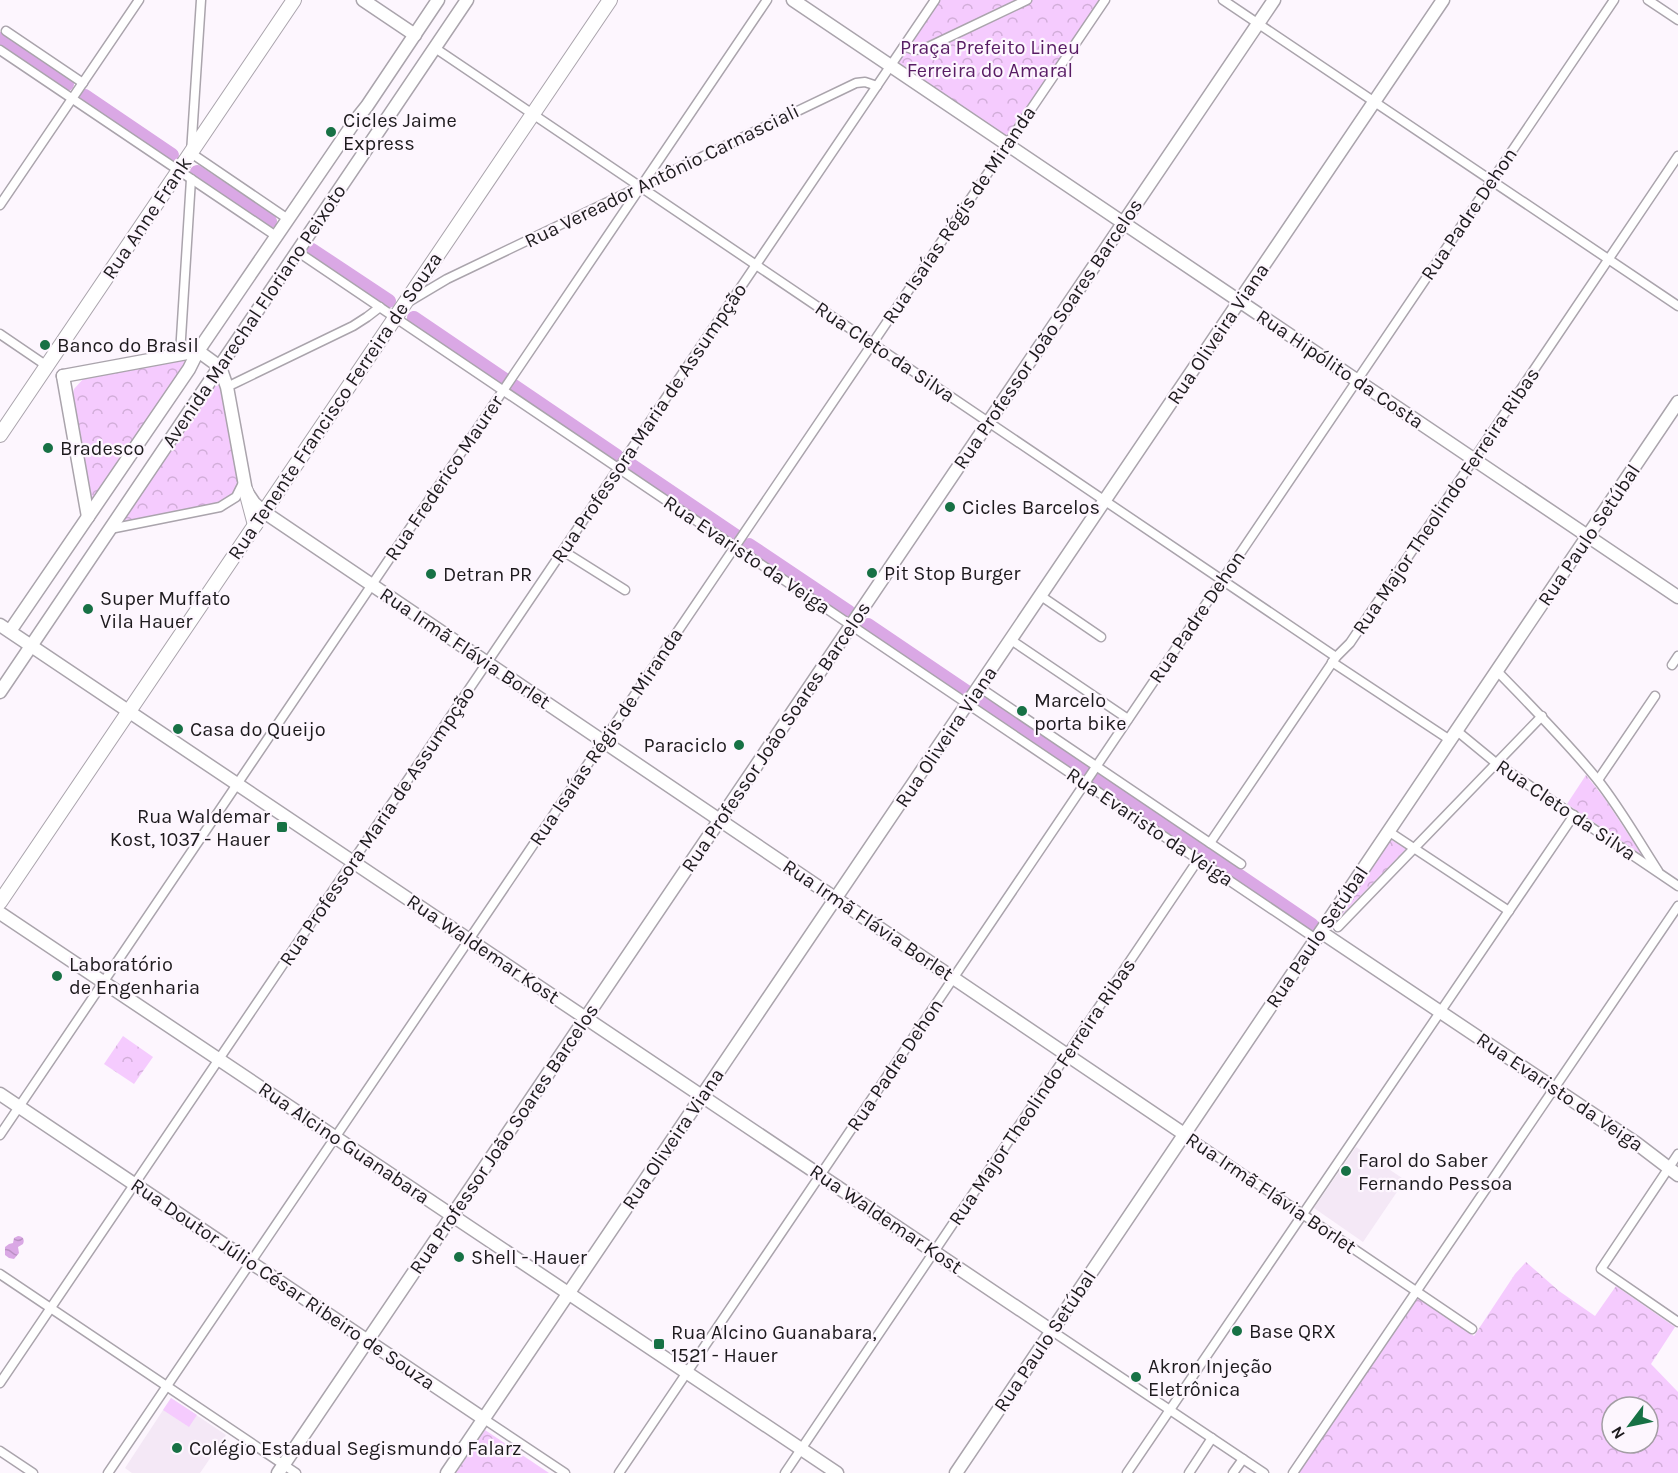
<svg xmlns="http://www.w3.org/2000/svg" width="1678" height="1473" viewBox="0 0 1678 1473" font-family="Karla,sans-serif">
<defs>
<pattern id="park-crowns" width="20" height="18" patternUnits="userSpaceOnUse" patternTransform="scale(1.5)"><rect width="20" height="18" fill="#f5cbfe"/><path d="M2 6a3 3 0 1 1 6 0M12 15a3 3 0 1 1 6 0" fill="none" stroke="#d2aed9"/></pattern>
<pattern id="water-waves" width="16" height="10" patternUnits="userSpaceOnUse" patternTransform="scale(1.5)"><rect width="16" height="10" fill="#daa8e5"/><path d="M0 5q4-4 8 0t8 0" fill="none" stroke="#bb90c4"/></pattern>
</defs>
<rect width="100%" height="100%" fill="#fdf6fe"/>
<!-- built -->
<g fill="#f4e8f6">
<path d="M1356 1147 1405 1180 1363 1242 1314 1208Z"/>
<path d="M171 1398 226 1435 200 1473H132L125 1468Z"/>
</g>
<!-- green -->
<path fill="#f5cbfe" d="M171 1398 197 1415 189 1427 163 1410Z"/>
<!-- park -->
<g fill="url(#park-crowns)" fill-rule="evenodd">
<path d="M940 0H1100L1005 140 895 66Z"/>
<path d="M188 359V360L157 408 153 410 98 490 99 495 94 501 92 500 72 400 74 389 85 377Z"/>
<path d="M216 380 219 381 223 389 240 476 237 491 222 503 127 522H123L121 519Z"/>
<path d="M1586 775 1605 799 1642 855 1567 804Z"/>
<path d="M1390 839 1406 849 1334 923Z"/>
<path d="M123 1036 153 1057 134 1084 104 1064Z"/>
<path d="M1526 1262 1559 1291 1595 1316 1616 1286 1675 1327 1651 1364 1678 1392V1473H1298L1418 1298 1474 1336 1515 1274ZM1612 1407H1648V1443H1612Z"/>
<path d="M485 1430 549 1473H456Z"/>
</g>
<!-- water -->
<path fill="url(#water-waves)" d="M18 1236C23 1236 25 1240 23 1244L18 1247 19 1253 14 1259 9 1258 5 1255V1247L9 1244 13 1243 14 1238Z"/>
<g fill="none" stroke-linecap="round" stroke-linejoin="round">
<!-- river -->
<g stroke="#daa8e5" stroke-width="14">
<path d="M0 39 67 84"/>
<path d="M85 96 172 155"/>
<path d="M197 172 270 221"/>
<path d="M312 250 389 301"/>
<path d="M414 318 617 456"/>
<path d="M631 465 736 536"/>
<path d="M749 545 849 612"/>
<path d="M868 625 967 692"/>
<path d="M979 699 1312 925"/>
</g>
<defs>
<g id="street">
<path d="M201 0 191 153 288 219"/>
<path d="M1223 0 1678 306"/>
<path d="M1648 0 1678 20"/>
<path d="M6 31 83 83"/>
<path d="M904 46 914 50 924 49 1027 0"/>
<path d="M435 48 1336 657"/>
<path d="M0 50 276 236"/>
<path d="M0 205 139 0"/>
<path d="M298 252 1316 939"/>
<path d="M410 301 447 279 856 83 865 82 877 86"/>
<path d="M0 334 47 366"/>
<path d="M180 354 191 179"/>
<path d="M227 387 353 326 367 317 380 307"/>
<path d="M110 529 220 507 236 497 243 483"/>
<path d="M563 551 625 590"/>
<path d="M1041 596 1101 637"/>
<path d="M1011 640 1128 719"/>
<path d="M1332 662 1450 740"/>
<path d="M1672 665 1678 656"/>
<path d="M1497 671C1531 706 1566 741 1597 779 1620 808 1638 840 1658 871"/>
<path d="M979 687 1241 864"/>
<path d="M1457 731 1496 763 1678 886"/>
<path d="M1598 780 1655 696"/>
<path d="M1388 831 1509 911"/>
<path d="M1210 843 1336 657 1350 643 1678 156"/>
<path d="M1338 927 1542 716"/>
<path d="M1184 1134 1472 1329"/>
<path d="M0 1135 767 0"/>
<path d="M1678 1154 1601 1269 1678 1322"/>
<path d="M0 1274 296 1473"/>
<path d="M1052 1331 1264 1473"/>
<path d="M0 1383 935 0"/>
<path d="M484 1419 565 1473"/>
<path d="M0 1451 33 1473"/>
<path d="M108 1473 1105 0"/>
<path d="M619 1473 1614 0"/>
<path d="M785 1473 1198 860"/>
<path d="M1127 1473 1574 815"/>
<path d="M1189 1473 1212 1438"/>
<path d="M1233 1473 1243 1459"/>
<path d="M1293 1473 1678 906"/>
</g>
<g id="secondary">
<path d="M363 0 415 35"/>
<path d="M793 0 1678 597"/>
<path d="M63 376 198 351 220 367 227 387 246 491 254 503 264 512 1184 1134"/>
<path d="M63 376 88 517"/>
<path d="M0 625 1052 1331"/>
<path d="M10 631 189 369 198 351 355 121 367 106 438 0"/>
<path d="M0 692 467 0"/>
<path d="M0 913 837 1473"/>
<path d="M1321 932 1636 1143 1678 1175"/>
<path d="M0 1094 484 1419"/>
<path d="M278 1473 1274 0"/>
<path d="M447 1473 1443 0"/>
<path d="M956 1473 1678 402"/>
</g>
<g id="primary">
<path d="M0 435 294 0"/>
<path d="M246 491 255 525"/>
<path d="M0 902 610 0"/>
</g>
</defs>
<!-- street casing -->
<use href="#street" stroke="#aaa4ac" stroke-width="11"/>
<!-- secondary casing -->
<use href="#secondary" stroke="#aaa4ac" stroke-width="15"/>
<!-- primary casing -->
<use href="#primary" stroke="#aaa4ac" stroke-width="16"/>
<!-- street -->
<use href="#street" stroke="#fff" stroke-width="8"/>
<!-- secondary -->
<use href="#secondary" stroke="#fff" stroke-width="12"/>
<!-- primary -->
<use href="#primary" stroke="#fff" stroke-width="14"/>
</g>
<!-- markers -->
<g fill="#177145" stroke="#fdf6fe" stroke-width="2">
<circle cx="331" cy="132" r="6"/>
<circle cx="45" cy="345" r="6"/>
<circle cx="48" cy="448" r="6"/>
<circle cx="950" cy="507" r="6"/>
<circle cx="872" cy="573" r="6"/>
<circle cx="431" cy="574" r="6"/>
<circle cx="88" cy="609" r="6"/>
<circle cx="1022" cy="711" r="6"/>
<circle cx="178" cy="729" r="6"/>
<circle cx="739" cy="745" r="6"/>
<rect x="276" y="821" width="12" height="12" rx="3"/>
<circle cx="57" cy="976" r="6"/>
<circle cx="1346" cy="1171" r="6"/>
<circle cx="459" cy="1257" r="6"/>
<circle cx="1237" cy="1331" r="6"/>
<rect x="653" y="1338" width="12" height="12" rx="3"/>
<circle cx="1136" cy="1377" r="6"/>
<circle cx="177" cy="1448" r="6"/>
</g>
<g text-anchor="middle" dominant-baseline="central" stroke-width="4.5" stroke-linejoin="round" paint-order="stroke">
<!-- park labels -->
<g font-size="20" fill="#581c64" stroke="#fdf6fe">
<text x="990" y="47">Praça Prefeito Lineu<tspan x="990" dy="23">Ferreira do Amaral</tspan></text>
</g>
<!-- poi labels -->
<g font-size="20" fill="#1d1a1d" stroke="#fdf6fe" text-anchor="start">
<text x="343" y="120">Cicles Jaime<tspan x="343" dy="23">Express</tspan></text>
<text x="57" y="345">Banco do Brasil</text>
<text x="60" y="448">Bradesco</text>
<text x="962" y="507">Cicles Barcelos</text>
<text x="884" y="573">Pit Stop Burger</text>
<text x="443" y="574">Detran PR</text>
<text x="100" y="598">Super Muffato<tspan x="100" dy="23">Vila Hauer</tspan></text>
<text x="1034" y="700">Marcelo<tspan x="1034" dy="23">porta bike</tspan></text>
<text x="190" y="729">Casa do Queijo</text>
<text x="727" y="745" text-anchor="end">Paraciclo</text>
<text x="270" y="816" text-anchor="end">Rua Waldemar<tspan x="270" dy="23">Kost, 1037 - Hauer</tspan></text>
<text x="69" y="964">Laboratório<tspan x="69" dy="23">de Engenharia</tspan></text>
<text x="1358" y="1160">Farol do Saber<tspan x="1358" dy="23">Fernando Pessoa</tspan></text>
<text x="471" y="1257">Shell - Hauer</text>
<text x="1249" y="1331">Base QRX</text>
<text x="671" y="1332">Rua Alcino Guanabara,<tspan x="671" dy="23">1521 - Hauer</tspan></text>
<text x="1148" y="1366">Akron Injeção<tspan x="1148" dy="23">Eletrônica</tspan></text>
<text x="189" y="1448">Colégio Estadual Segismundo Falarz</text>
</g>
<!-- street labels -->
<g font-size="20" fill="#1d1a1d" stroke="#fdf6fe">
<text transform="translate(662 176) rotate(-26)">Rua Vereador Antônio Carnasciali</text>
<text transform="translate(1469 214) rotate(-56)">Rua Padre Dehon</text>
<text transform="translate(959 215) rotate(-56)">Rua Isaías Régis de Miranda</text>
<text transform="translate(147 218) rotate(-56)">Rua Anne Frank</text>
<text transform="translate(254 316) rotate(-56)">Avenida Marechal Floriano Peixoto</text>
<text transform="translate(1048 334) rotate(-56)">Rua Professor João Soares Barcelos</text>
<text transform="translate(1218 334) rotate(-56)">Rua Oliveira Viana</text>
<text transform="translate(885 352) rotate(34)">Rua Cleto da Silva</text>
<text transform="translate(1340 369) rotate(34)">Rua Hipólito da Costa</text>
<text transform="translate(335 406) rotate(-56)">Rua Tenente Francisco Ferreira de Souza</text>
<text transform="translate(649 423) rotate(-56)">Rua Professora Maria de Assumpção</text>
<text transform="translate(444 478) rotate(-56)">Rua Frederico Maurer</text>
<text transform="translate(1446 501) rotate(-56)">Rua Major Theolindo Ferreira Ribas</text>
<text transform="translate(1589 535) rotate(-56)">Rua Paulo Setúbal</text>
<text transform="translate(747 555) rotate(34)">Rua Evaristo da Veiga</text>
<text transform="translate(1197 617) rotate(-56)">Rua Padre Dehon</text>
<text transform="translate(465 648) rotate(34)">Rua Irmã Flávia Borlet</text>
<text transform="translate(606 737) rotate(-56)">Rua Isaías Régis de Miranda</text>
<text transform="translate(776 737) rotate(-56)">Rua Professor João Soares Barcelos</text>
<text transform="translate(946 737) rotate(-56)">Rua Oliveira Viana</text>
<text transform="translate(1566 810) rotate(34)">Rua Cleto da Silva</text>
<text transform="translate(377 826) rotate(-56)">Rua Professora Maria de Assumpção</text>
<text transform="translate(1150 827) rotate(34)">Rua Evaristo da Veiga</text>
<text transform="translate(868 920) rotate(34)">Rua Irmã Flávia Borlet</text>
<text transform="translate(1317 937) rotate(-56)">Rua Paulo Setúbal</text>
<text transform="translate(483 949) rotate(34)">Rua Waldemar Kost</text>
<text transform="translate(895 1065) rotate(-56)">Rua Padre Dehon</text>
<text transform="translate(1042 1092) rotate(-56)">Rua Major Theolindo Ferreira Ribas</text>
<text transform="translate(1560 1092) rotate(34)">Rua Evaristo da Veiga</text>
<text transform="translate(504 1139) rotate(-56)">Rua Professor João Soares Barcelos</text>
<text transform="translate(673 1139) rotate(-56)">Rua Oliveira Viana</text>
<text transform="translate(344 1143) rotate(34)">Rua Alcino Guanabara</text>
<text transform="translate(1271 1193) rotate(34)">Rua Irmã Flávia Borlet</text>
<text transform="translate(886 1219) rotate(34)">Rua Waldemar Kost</text>
<text transform="translate(283 1284) rotate(34)">Rua Doutor Júlio César Ribeiro de Souza</text>
<text transform="translate(1045 1341) rotate(-56)">Rua Paulo Setúbal</text>
</g>
</g>
<!-- north arrow -->
<g transform="translate(1630 1425) rotate(238)"><circle r="28" fill="#fdf6fe" stroke="#a39ea4" stroke-width="1.5"/>
<path d="M0-4.5L10 22L0 15L-10 22Z" fill="#177145"/>
<text y="-9" font-size="16" font-weight="bold" text-anchor="middle" fill="#1d1a1d">N</text>
</g>
</svg>
